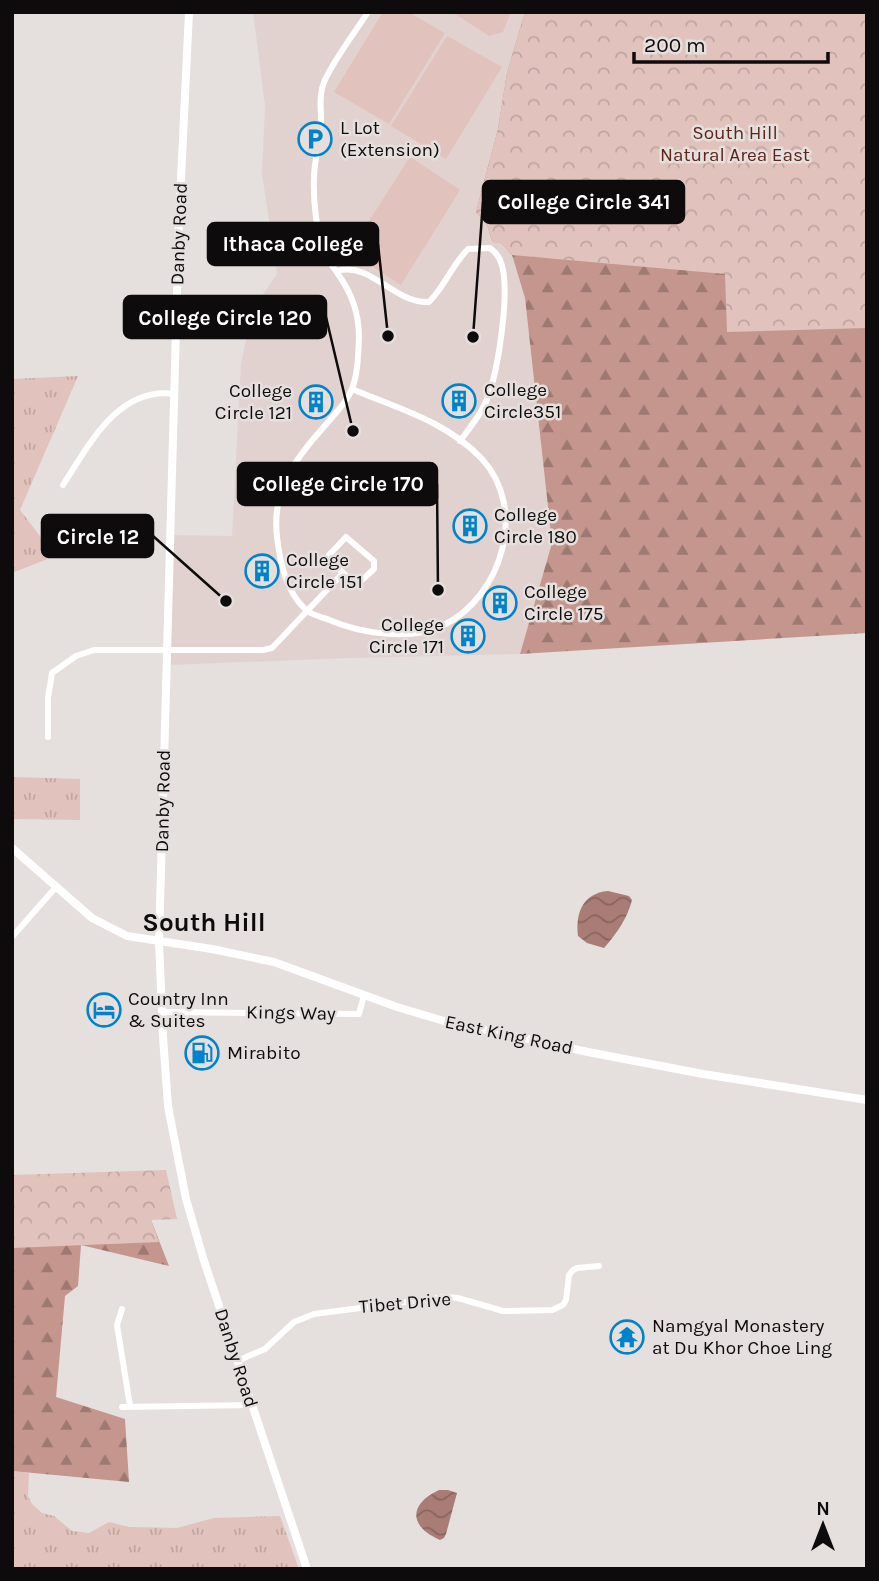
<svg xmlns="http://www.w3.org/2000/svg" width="879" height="1581" viewBox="0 0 879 1581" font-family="Karla,sans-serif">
<defs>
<pattern id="grass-tufts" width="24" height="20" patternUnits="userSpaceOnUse" patternTransform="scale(1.75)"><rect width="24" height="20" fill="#e1c2bc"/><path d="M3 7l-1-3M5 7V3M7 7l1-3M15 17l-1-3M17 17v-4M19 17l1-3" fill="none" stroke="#c0a5a0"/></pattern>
<pattern id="forest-firs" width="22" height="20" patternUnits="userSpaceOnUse" patternTransform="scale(1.75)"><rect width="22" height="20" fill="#c4968e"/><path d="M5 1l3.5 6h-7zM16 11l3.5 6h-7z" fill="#9e7972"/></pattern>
<pattern id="park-crowns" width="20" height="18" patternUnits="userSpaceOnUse" patternTransform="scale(1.75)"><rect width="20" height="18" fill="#e1c2bc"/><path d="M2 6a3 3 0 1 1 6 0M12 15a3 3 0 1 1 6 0" fill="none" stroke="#c0a5a0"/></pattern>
<pattern id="water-waves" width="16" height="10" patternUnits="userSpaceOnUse" patternTransform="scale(1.75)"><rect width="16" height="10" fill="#a97d75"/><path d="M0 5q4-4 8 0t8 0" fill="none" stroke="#88655e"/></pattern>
</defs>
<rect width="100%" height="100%" fill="#e5dfde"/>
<!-- built -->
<path fill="#e1d2d0" d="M253 12H525L507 73 487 225 493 242 501 243 512 255 525 298 552 543 520 654 350 658 167 665 171 535 232 536 241 363 253 309 277 274 262 174 265 105Z"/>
<!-- grass -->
<g fill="url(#grass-tufts)">
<path d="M78 376 20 510 55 556 12 573V379Z"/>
<path d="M12 777 80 779V820L12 819Z"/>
<path d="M12 1471 29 1473 28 1496 32 1504 42 1513 54 1516 72 1531 89 1533 109 1522 129 1527 177 1528 214 1518 280 1516 299 1569H12Z"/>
</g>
<!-- forest -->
<g fill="url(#forest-firs)">
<path d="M525 12H867V633L520 654 552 543 525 298 512 255 501 243H493L487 225 476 212 498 129 507 73Z"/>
<path d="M12 1185 151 1220 169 1266 81 1245 78 1286 65 1296 56 1397 125 1419 129 1482 12 1471Z"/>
</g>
<!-- park -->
<g fill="url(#park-crowns)">
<path d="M525 12H867V328L727 332 725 274 512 255 501 243H493L487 225 476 212 498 129 507 73Z"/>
<path d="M166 1170 177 1219 151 1220 159 1242 12 1248V1175Z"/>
</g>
<!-- pitch -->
<g fill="#e1c2bc">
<path d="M383 12H408L445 33 389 124 334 92Z"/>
<path d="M452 12H511L503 32 489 36Z"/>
<path d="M447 36 502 67 446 159 391 126Z"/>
<path d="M410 157 460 190 401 285 349 252Z"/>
</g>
<!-- water -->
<g fill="url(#water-waves)">
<path d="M608 891 629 896 632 900C627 919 617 933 604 948L587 943 578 936C575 913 583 893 608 891Z"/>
<path d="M439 1490H448L457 1493 446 1534 444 1538 440 1540C408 1526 409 1504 439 1490Z"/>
</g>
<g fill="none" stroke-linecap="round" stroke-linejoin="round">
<!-- street -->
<g stroke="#fff" stroke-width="6">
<path d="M337 271C371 261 394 304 429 302 445 286 452 265 468 249L490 248C494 251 498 255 500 260 512 286 498 367 489 394 483 412 471 426 460 441"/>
<path d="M352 389C399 409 446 421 482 459 528 509 502 596 444 625 410 642 359 633 327 619 320 617 311 614 306 610 286 592 280 562 277 537 271 487 298 456 329 421 338 410 347 402 352 389 358 373 358 355 359 338 359 313 352 294 338 274 334 268 329 262 326 255 316 236 313 197 314 176 315 157 320 138 321 119 321 108 319 96 323 85 329 66 356 31 368 12"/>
<path d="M63 485C89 445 118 386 175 394"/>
<path d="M346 537 374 561V569L362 580 352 581 330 561 329 555Z"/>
<path d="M48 737V698L52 673 76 656 94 650H263L272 648 342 574"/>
<path d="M12 937 56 887"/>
<path d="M161 1012 359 1014 364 995"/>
<path d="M122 1309 117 1325 130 1406"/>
<path d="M237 1361 265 1349 294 1322 314 1314 445 1297 458 1298 503 1311 552 1310 563 1305 566 1300 569 1275 573 1270 577 1268 599 1266"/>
<path d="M122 1407 252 1405"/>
</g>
<!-- secondary -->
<g stroke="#fff" stroke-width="8">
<path d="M189 12 179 221 166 689 159 942 163 1037 168 1106 186 1199 204 1261 307 1569"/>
<path d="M12 848 92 918 127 936 212 949 274 962 397 1007 444 1021 588 1052 703 1074 867 1100"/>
</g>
</g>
<!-- icons -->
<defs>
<symbol id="parking-ring" viewBox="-11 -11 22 22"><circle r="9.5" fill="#e5dfde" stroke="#0083cb" stroke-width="1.5"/><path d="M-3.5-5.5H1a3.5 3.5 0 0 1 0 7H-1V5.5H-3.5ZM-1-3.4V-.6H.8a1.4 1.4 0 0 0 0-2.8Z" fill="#0083cb"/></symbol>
<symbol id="building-ring" viewBox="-11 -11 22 22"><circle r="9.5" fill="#e5dfde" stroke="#0083cb" stroke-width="1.5"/><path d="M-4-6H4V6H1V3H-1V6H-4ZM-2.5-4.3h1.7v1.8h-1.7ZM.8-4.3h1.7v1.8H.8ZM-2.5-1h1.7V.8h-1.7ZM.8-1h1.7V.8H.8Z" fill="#0083cb"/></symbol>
<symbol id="hotel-ring" viewBox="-11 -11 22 22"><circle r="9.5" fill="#e5dfde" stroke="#0083cb" stroke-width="1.5"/><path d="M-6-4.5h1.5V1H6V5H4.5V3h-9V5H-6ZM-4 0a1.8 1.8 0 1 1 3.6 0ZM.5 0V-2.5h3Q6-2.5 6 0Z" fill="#0083cb"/></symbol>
<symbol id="fuel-ring" viewBox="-11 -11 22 22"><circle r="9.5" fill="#e5dfde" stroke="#0083cb" stroke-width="1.5"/><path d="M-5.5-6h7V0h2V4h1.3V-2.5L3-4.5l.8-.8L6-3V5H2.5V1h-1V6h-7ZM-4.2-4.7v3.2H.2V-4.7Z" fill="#0083cb"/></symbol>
<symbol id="temple-ring" viewBox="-11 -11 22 22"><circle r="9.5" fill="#e5dfde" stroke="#0083cb" stroke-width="1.5"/><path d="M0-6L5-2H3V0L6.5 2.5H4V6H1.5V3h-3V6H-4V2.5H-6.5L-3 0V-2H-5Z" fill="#0083cb"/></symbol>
</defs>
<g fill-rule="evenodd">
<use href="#parking-ring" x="296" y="120" width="38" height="38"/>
<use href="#building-ring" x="440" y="382" width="38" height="38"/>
<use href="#building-ring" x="297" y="383" width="38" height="38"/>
<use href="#building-ring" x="451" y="507" width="38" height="38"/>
<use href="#building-ring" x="243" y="552" width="38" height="38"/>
<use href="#building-ring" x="481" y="584" width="38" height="38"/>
<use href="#building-ring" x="449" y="617" width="38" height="38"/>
<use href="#hotel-ring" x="85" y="991" width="38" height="38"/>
<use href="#fuel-ring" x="183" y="1034" width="38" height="38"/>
<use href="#temple-ring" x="608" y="1318" width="38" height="38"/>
</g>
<g text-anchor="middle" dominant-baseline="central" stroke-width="5" stroke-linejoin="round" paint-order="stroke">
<!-- poi labels -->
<g font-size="19" fill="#0d0b0b" stroke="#e5dfde" text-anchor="start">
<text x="340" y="128">L Lot<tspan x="340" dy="22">(Extension)</tspan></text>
<text x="484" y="390">College<tspan x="484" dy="22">Circle351</tspan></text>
<text x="292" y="391" text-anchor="end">College<tspan x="292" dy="22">Circle 121</tspan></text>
<text x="494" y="515">College<tspan x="494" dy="22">Circle 180</tspan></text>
<text x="286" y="560">College<tspan x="286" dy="22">Circle 151</tspan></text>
<text x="524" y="592">College<tspan x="524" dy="22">Circle 175</tspan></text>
<text x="444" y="625" text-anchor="end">College<tspan x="444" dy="22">Circle 171</tspan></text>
<text x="128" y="999">Country Inn<tspan x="128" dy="22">&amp; Suites</tspan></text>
<text x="227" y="1053">Mirabito</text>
<text x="652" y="1326">Namgyal Monastery<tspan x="652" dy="22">at Du Khor Choe Ling</tspan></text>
</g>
<!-- park labels -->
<g font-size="19" fill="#5e241c" stroke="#e5dfde">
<text x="735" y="133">South Hill<tspan x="735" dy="22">Natural Area East</tspan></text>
</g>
<!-- street labels -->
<g font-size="19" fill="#0d0b0b" stroke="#e5dfde">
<text transform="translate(179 234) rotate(-88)">Danby Road</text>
<text transform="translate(163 801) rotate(-89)">Danby Road</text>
<text transform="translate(291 1013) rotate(1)">Kings Way</text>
<text transform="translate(509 1035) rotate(12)">East King Road</text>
<text transform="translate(405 1303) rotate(-5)">Tibet Drive</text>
<text transform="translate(236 1358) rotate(72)">Danby Road</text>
</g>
<!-- district labels -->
<g font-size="26" font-weight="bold" fill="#0d0b0b" stroke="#e5dfde">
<text x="204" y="922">South Hill</text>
</g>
</g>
<!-- callouts -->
<path fill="none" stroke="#0d0b0b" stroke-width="2.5" d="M473 337L483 202M388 336L378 244M353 431L326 317M438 590L437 484M226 601L153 536"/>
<g fill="#0d0b0b" stroke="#e5dfde" stroke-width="2.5">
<circle cx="473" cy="337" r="7"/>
<circle cx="388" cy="336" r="7"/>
<circle cx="353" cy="431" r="7"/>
<circle cx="438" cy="590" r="7"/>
<circle cx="226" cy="601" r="7"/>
</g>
<g fill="#0d0b0b" stroke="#0d0b0b" stroke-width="2.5">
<rect x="483" y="181" width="201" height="42" rx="7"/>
<rect x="208" y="223" width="170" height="42" rx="7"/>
<rect x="124" y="296" width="202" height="42" rx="7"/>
<rect x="238" y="463" width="199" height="42" rx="7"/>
<rect x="42" y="515" width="111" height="42" rx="7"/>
</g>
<g font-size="21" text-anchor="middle" font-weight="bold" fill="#fff">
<text x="584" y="209">College Circle 341</text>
<text x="293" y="251">Ithaca College</text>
<text x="225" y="325">College Circle 120</text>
<text x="338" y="491">College Circle 170</text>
<text x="98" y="544">Circle 12</text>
</g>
<!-- border -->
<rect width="879" height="1581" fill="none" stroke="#0d0b0b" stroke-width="28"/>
<!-- north arrow -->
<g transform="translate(823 1525)" stroke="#e5dfde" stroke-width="5" paint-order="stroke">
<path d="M0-5L12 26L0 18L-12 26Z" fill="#0d0b0b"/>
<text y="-10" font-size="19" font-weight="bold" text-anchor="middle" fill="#0d0b0b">N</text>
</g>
<!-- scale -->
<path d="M634 52v10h194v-10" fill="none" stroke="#0d0b0b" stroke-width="3.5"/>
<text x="644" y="52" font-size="21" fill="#0d0b0b" stroke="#e5dfde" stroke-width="5" paint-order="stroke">200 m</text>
</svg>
